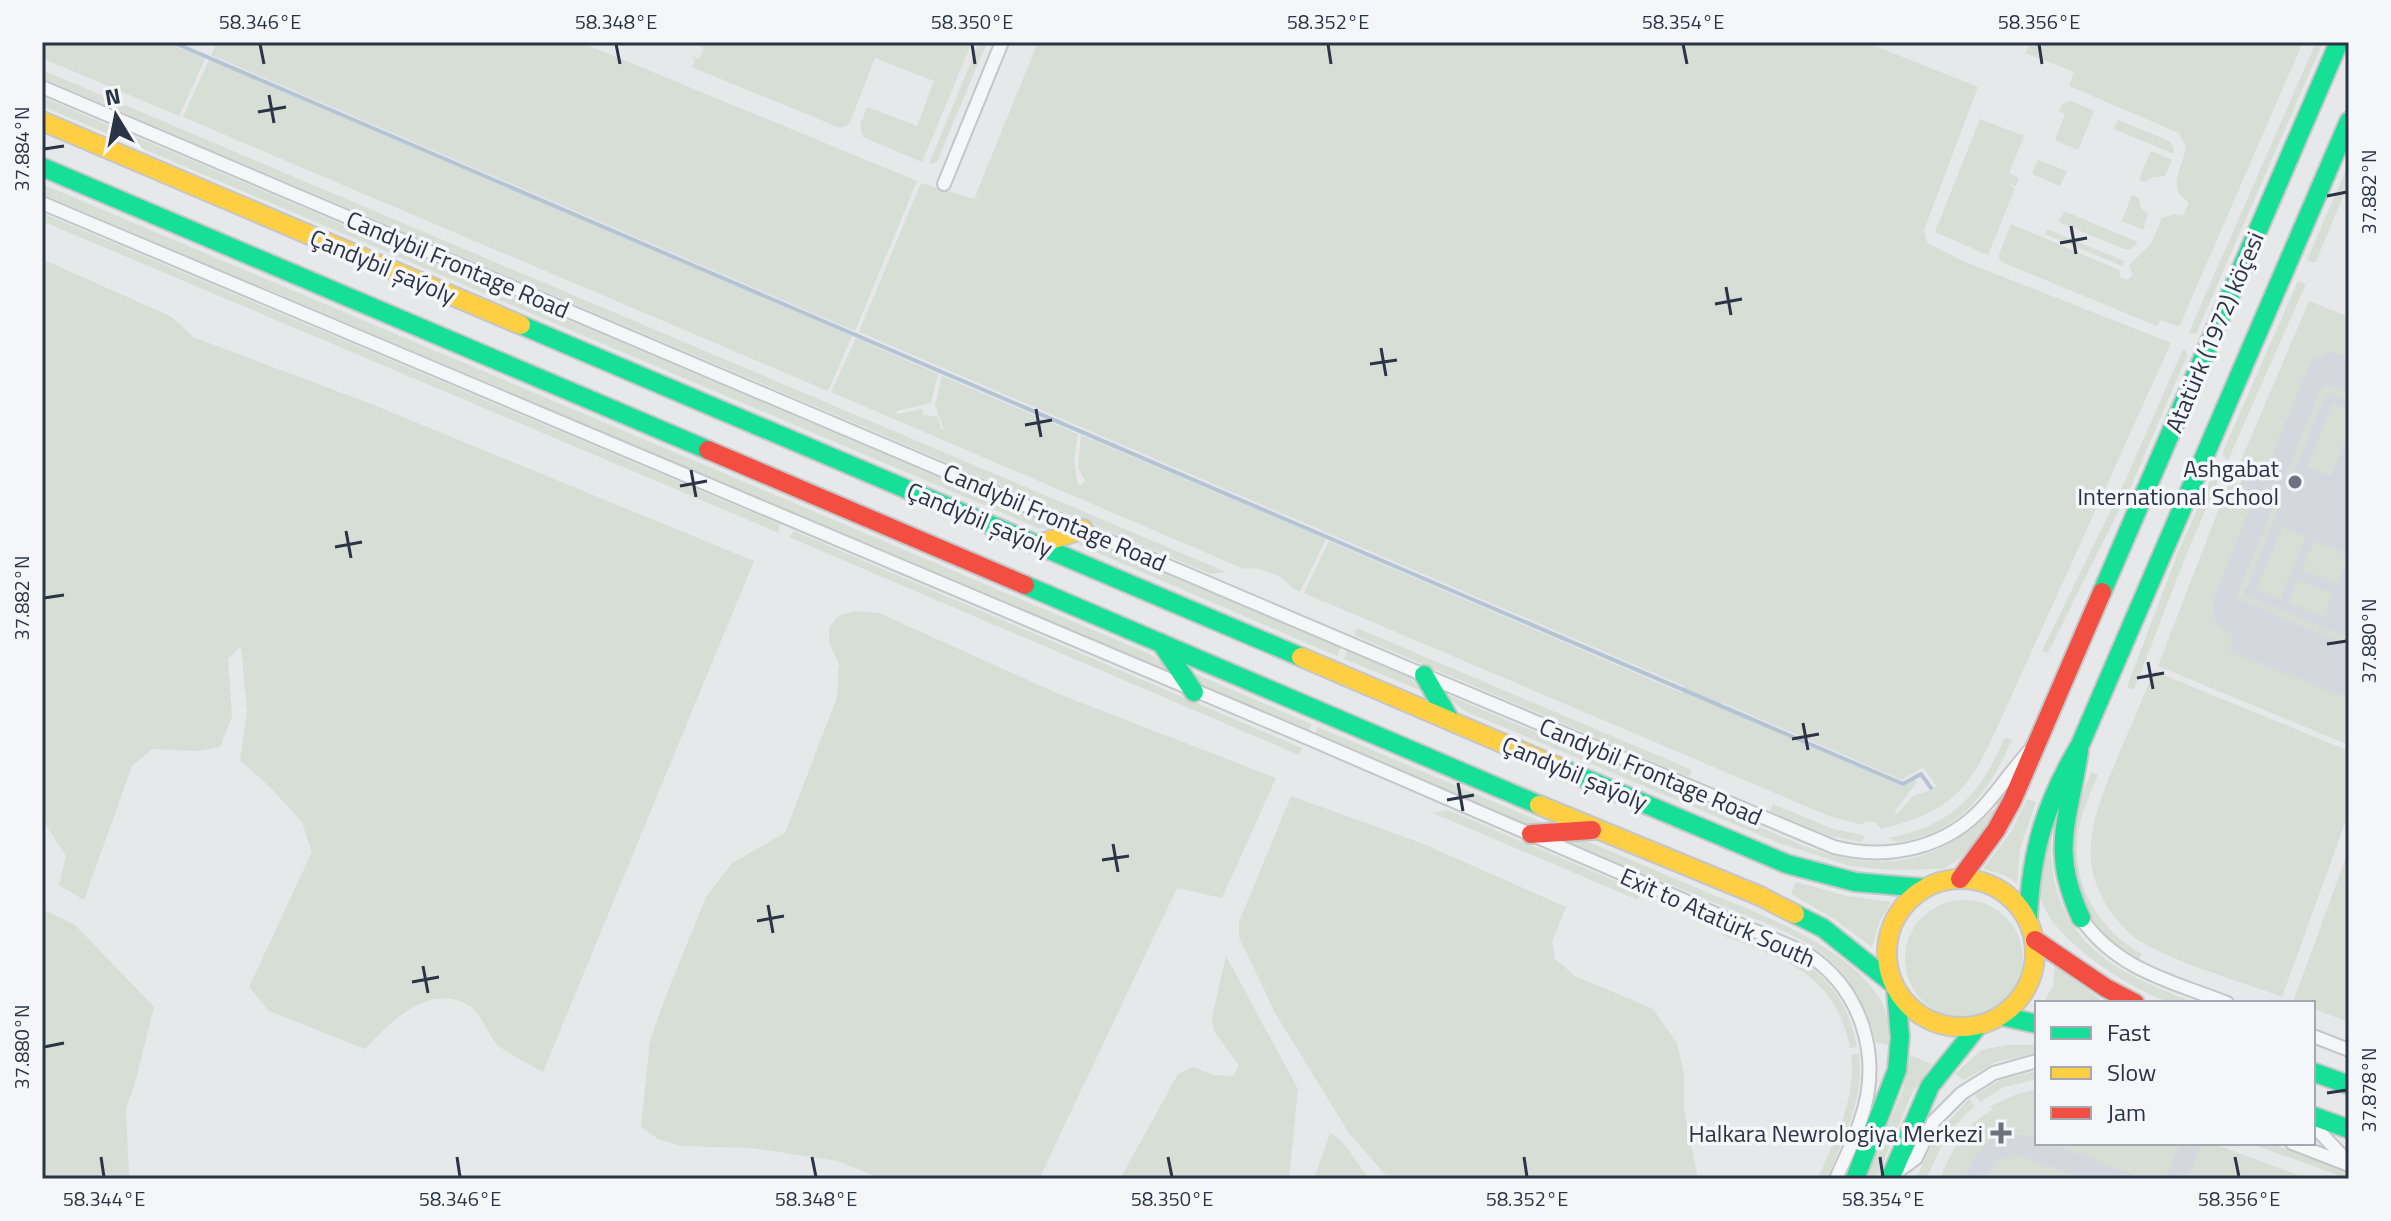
<svg xmlns="http://www.w3.org/2000/svg" width="2391" height="1221" viewBox="0 0 2391 1221" font-family="'Titillium Web',sans-serif">
<rect width="100%" height="100%" fill="#e6e8ea"/>
<!-- built -->
<g fill="#d4d7dd">
<path d="M2314 311 2349 326V711L2174 639Z"/>
<path d="M2037 1090V1143H2210L2307 1179H1941Z"/>
</g>
<!-- green -->
<g fill="#d6ded6" fill-rule="evenodd">
<path d="M42 42H165L205 59 179 116 42 58Z"/>
<path d="M217 42H580L917 181 855 331 211 55Z"/>
<path d="M697 42H972L922 162 863 137 860 125 867 107 917 126 934 81 875 58 850 122 846 126 840 128 692 67 695 60 692 56 699 59 704 48 696 45Z"/>
<path d="M979 42H987L937 162 929 164Z"/>
<path d="M1038 42H1865L1978 87 1924 230 1927 243 1963 261 2171 343 1996 730C1967 793 1949 812 1881 829L1875 822H1865L1862 825 1829 816 1304 593 1329 541 1682 693 1684 686 859 332 921 183 974 199ZM1721 702 1902 780 1923 767 1936 785 1932 790 1913 796 1896 815 1895 811 1917 782 1914 780 1902 786 1720 707Z"/>
<path d="M2030 42H2303L2179 327 2161 320 2157 326 2002 262 1998 257 2011 224 2119 270 2120 277 2127 280 2133 275 2129 265 2151 244 2162 218 2174 214 2183 216 2189 202C2165 188 2183 168 2186 147L2179 133 2069 86 2074 72 2026 53Z"/>
<path d="M2316 42H2323L2196 334 2189 332Z"/>
<path d="M209 60 852 336 828 391 183 117Z"/>
<path d="M42 70 1226 572 1210 574 42 78Z"/>
<path d="M42 97 1053 526 1050 529 1038 528 42 106Z"/>
<path d="M2071 101 2094 111 2078 150 2055 140 2065 114 2059 111 2063 103Z"/>
<path d="M1980 119 2024 136 2009 173 2019 178 2016 186 2007 183 2015 188 1988 255 1935 232Z"/>
<path d="M2118 120 2169 141 2173 146 2174 154 2114 129Z"/>
<path d="M2151 151 2172 160 2165 176 2153 177 2144 182 2139 179Z"/>
<path d="M2038 160 2067 171 2060 186 2032 174Z"/>
<path d="M2349 163V183L2315 263 2307 260Z"/>
<path d="M42 184 1152 655 1165 666 1163 669 42 194Z"/>
<path d="M2132 195 2139 198 2140 207 2148 214 2143 230 2122 221Z"/>
<path d="M2064 211 2138 242 2131 249H2124L2059 222Z"/>
<path d="M42 213 779 524V533L42 221Z"/>
<path d="M2047 229 2124 261 2122 266 2045 234Z"/>
<path d="M42 259 172 317 193 337 371 404 754 561 543 1072C529 1064 513 1057 500 1047 487 1037 484 1016 471 1007 431 980 391 1021 365 1049L269 1011 249 987 312 852 302 822 271 788 240 760 247 712 241 646 228 659 232 717 220 747 198 751 152 749 132 766 84 900 59 885 66 856 42 818Z"/>
<path d="M2298 281 2306 284 2228 460 2223 455 2224 449Z"/>
<path d="M2309 301 2349 317V356L2329 352 2311 361 2268 466C2259 473 2249 469 2239 465Z"/>
<path d="M856 338 938 374 931 403 901 410 897 411V414L923 409V415L938 417 941 429H944L935 405 942 376 1078 434 1074 460 1078 485H1082L1085 480 1078 468 1081 435 1326 539 1300 592C1292 589 1290 585 1284 580 1274 573 1256 566 1244 569L831 392Z"/>
<path d="M2183 349 2186 351 2187 356 2132 484 2048 653 2042 651 2125 481Z"/>
<path d="M2328 385 2349 394V401L2327 393 2290 482 2285 476 2321 388Z"/>
<path d="M2332 404 2349 411V432L2331 476 2307 467Z"/>
<path d="M2215 476H2220L2185 558 2134 690 2127 687 2177 555 2210 481Z"/>
<path d="M2230 480 2248 487 2254 499 2213 601 2216 622 2234 637 2230 651 2345 697 2349 701V745L2158 666Z"/>
<path d="M2281 504 2244 594 2349 638V646L2238 599V592L2273 507Z"/>
<path d="M2282 527 2306 537 2280 600 2256 590Z"/>
<path d="M794 531 1302 748 1299 755 789 537Z"/>
<path d="M2314 540 2342 552 2346 562 2337 585 2301 570Z"/>
<path d="M1085 541 1091 542 1340 648 1337 656 1077 544Z"/>
<path d="M2297 579 2333 594 2323 617 2288 603Z"/>
<path d="M854 611 879 613 1061 695 1276 778 1222 898 1177 888 1039 1179H882L838 1161 752 1148 681 1146 658 1139 641 1127 650 1040 669 988 706 897 732 863 785 833 837 697 839 664 829 643V627L838 616Z"/>
<path d="M1357 628 1692 770 1689 777 1354 635Z"/>
<path d="M1347 651 1411 678 1420 690 1344 659Z"/>
<path d="M2154 671 2349 751V812L2282 997C2237 980 2187 967 2145 944 2133 938 2122 926 2114 916 2072 861 2095 812 2118 756 2130 728 2142 700 2154 671Z"/>
<path d="M1191 672 1311 724 1309 731 1204 686Z"/>
<path d="M1443 693 1804 846C1878 873 1935 867 1993 810L1995 811 1975 843 1959 859 1943 869 1890 870 1850 866 1779 843 1463 710Z"/>
<path d="M1318 727 1546 824 1538 827 1526 825 1315 733Z"/>
<path d="M2005 737 2012 740C1989 792 1958 836 1896 842L1889 838C1953 825 1980 795 2005 737Z"/>
<path d="M2091 772 2098 775C2091 792 2082 810 2079 828 2069 881 2097 929 2142 954L2139 960C2100 940 2068 895 2069 850 2070 823 2081 797 2091 772Z"/>
<path d="M1291 796 1421 843 1566 907 1552 941 1555 959 1575 976 1653 1009 1677 1043 1684 1074V1109L1698 1179H1389L1349 1133 1275 1013 1239 937V922Z"/>
<path d="M2027 799 2036 802 2020 848 2017 884 2004 875 1983 869 2011 832Z"/>
<path d="M1773 804 1833 829 1863 835 1864 838 1861 842 1830 836 1770 811Z"/>
<path d="M1448 810 1641 892 1638 900 1433 813Z"/>
<path d="M2053 824C2053 834 2050 844 2051 854 2056 946 2121 975 2196 1003 2188 1003 2179 1004 2171 1002 2133 992 2055 941 2042 902 2035 878 2045 847 2053 824Z"/>
<path d="M1559 838 1586 841C1626 858 1665 874 1704 891 1760 914 1852 947 1882 1003 1889 1017 1889 1030 1888 1045L1876 1043C1867 1008 1853 979 1824 955 1797 933 1761 922 1730 909 1673 886 1616 862 1559 838Z"/>
<path d="M2348 852H2349V1022L2313 1009V1003L2293 1002Z"/>
<path d="M1796 882 1847 896 1891 902 1879 923 1872 947 1834 919 1791 894Z"/>
<circle cx="1964" cy="959" r="59"/>
<path d="M42 909 75 925 154 1007 136 1079 126 1109 129 1179H42Z"/>
<path d="M1725 927C1791 954 1842 967 1857 1047L1850 1048C1835 973 1785 960 1722 935Z"/>
<path d="M1226 956 1298 1089 1289 1179H1120L1178 1074 1193 1067 1213 1075 1233 1076 1239 1066 1214 1031 1212 1017Z"/>
<path d="M2055 965 2105 1003H2043L2053 986Z"/>
<path d="M2008 1045H2037V1053L1996 1062 1964 1080 1955 1074 1981 1050Z"/>
<path d="M1859 1053C1865 1098 1843 1139 1827 1179H1818C1834 1139 1857 1099 1851 1055Z"/>
<path d="M1910 1055 1932 1064 1912 1093 1876 1179H1865L1903 1090Z"/>
<path d="M2037 1071V1079L2004 1087 1980 1102 1975 1095 2000 1080Z"/>
<path d="M2037 1089V1138C1997 1128 1979 1142 1965 1179H1940C1951 1151 1965 1125 1992 1110L1991 1106 2017 1094Z"/>
<path d="M1969 1099 1974 1106 1948 1133 1926 1179H1916L1936 1135Z"/>
<path d="M1330 1133C1347 1142 1356 1164 1370 1179H1314Z"/>
<path d="M2049 1143H2180L2165 1179H2144Z"/>
<path d="M2201 1143H2211L2309 1179H2188Z"/>
<path d="M2249 1143H2269L2349 1172V1179Z"/>
<path d="M2013 1155 2022 1156 2083 1179H1987L1997 1161Z"/>
</g>
<g fill="none" stroke-linecap="round" stroke-linejoin="round">
<!-- stream -->
<path stroke="#b4c4d5" stroke-width="4" d="M172 42 1903 784 1921 774 1931 788"/>
<defs>
<g id="street">
<path d="M42 87 1424 675 1834 847C1889 861 1948 848 1986 804 2001 787 2014 768 2029 751"/>
<path d="M944 184 1002 42"/>
<path d="M42 203 1310 739 1806 953C1863 990 1883 1058 1860 1122 1854 1141 1844 1160 1836 1179"/>
<path d="M2081 918C2117 970 2171 981 2227 1003"/>
<path d="M2313 1036 2349 1050"/>
<path d="M2313 1125 2349 1163"/>
<path d="M2292 1143 2349 1165"/>
<path d="M1893 1175 1916 1158 1933 1122 1962 1093 1994 1073 2037 1061"/>
</g>
<g id="fast">
<path d="M42 167 708 450"/>
<path d="M521 325 1301 657"/>
<path d="M1025 585 1539 805"/>
<path d="M2102 592 2339 42"/>
<path d="M1161 643 1194 692"/>
<path d="M1424 675 1450 720"/>
<path d="M2079 751C2069 821 2049 848 2081 918"/>
<path d="M1558 767 1787 864 1855 882 1924 888"/>
<path d="M1795 914 1823 928 1892 983"/>
<path d="M2028 919C2031 851 2045 804 2080 745L2349 121"/>
<path d="M2001 1016 2037 1024"/>
<path d="M2313 1072 2349 1085"/>
<path d="M2313 1116 2349 1129"/>
<path d="M1855 1179 1897 1070 1900 1037 1896 990"/>
<path d="M1890 1179 1930 1086 1978 1026"/>
</g>
<g id="slow">
<path d="M42 121 521 325"/>
<path d="M1040 544 1083 529"/>
<path d="M1301 657 1558 767"/>
<path d="M1539 805 1760 896 1795 914"/>
<circle cx="1961" cy="953" r="74"/>
</g>
<g id="jam">
<path d="M708 450 1025 585"/>
<path d="M1531 834 1592 830"/>
<path d="M1960 879 1996 830 2012 801 2102 592"/>
<path d="M2035 940 2106 988 2135 1003"/>
</g>
</defs>
<!-- street casing -->
<use href="#street" stroke="#c4c6c8" stroke-width="16"/>
<!-- fast casing -->
<use href="#fast" stroke="#c4c6c8" stroke-width="22"/>
<!-- slow casing -->
<use href="#slow" stroke="#c4c6c8" stroke-width="22"/>
<!-- jam casing -->
<use href="#jam" stroke="#c4c6c8" stroke-width="22"/>
<!-- street -->
<use href="#street" stroke="#f5f6f7" stroke-width="12"/>
<!-- fast -->
<use href="#fast" stroke="#16e098" stroke-width="18"/>
<!-- slow -->
<use href="#slow" stroke="#ffcf43" stroke-width="18"/>
<!-- jam -->
<use href="#jam" stroke="#f24e42" stroke-width="18"/>
</g>
<!-- ticks -->
<path fill="none" stroke="#2b3445" stroke-width="3" d="M260 44 264 64M616 44 620 64M972 44 975 64M1328 44 1331 64M1683 44 1687 64M2039 44 2042 64M269 95 274 123M258 112 286 107M44 149 64 146M2327 196 2347 192M2071 226 2076 254M2060 243 2087 238M1726 287 1731 315M1715 304 1742 299M1381 348 1386 376M1370 364 1397 360M1036 409 1041 437M1025 425 1052 420M691 470 696 497M680 486 707 481M346 531 351 558M335 547 362 542M44 598 64 595M2327 644 2347 641M2148 662 2153 689M2137 678 2164 673M1803 723 1808 750M1792 739 1819 734M1458 783 1463 811M1447 800 1474 795M1113 844 1118 872M1102 860 1129 856M768 905 773 933M757 921 784 916M423 966 428 993M412 982 439 977M44 1047 64 1043M2327 1093 2347 1090M101 1157 104 1177M457 1157 460 1177M812 1157 816 1177M1168 1157 1172 1177M1524 1157 1527 1177M1880 1157 1883 1177M2235 1157 2239 1177"/>
<!-- markers -->
<g fill="#6c737f" stroke="#f4f6f9" stroke-width="3">
<circle cx="2295" cy="482" r="8"/>
<path d="M1997 1121h8v8h8v8h-8v8h-8v-8h-8v-8h8z"/>
</g>
<g text-anchor="middle" dominant-baseline="central" stroke-width="7" stroke-linejoin="round" paint-order="stroke">
<!-- street labels -->
<g font-size="24" fill="#2b3445" stroke="#f4f6f9">
<text transform="translate(458 264) rotate(23)">Candybil Frontage Road</text>
<text transform="translate(383 266) rotate(23)">Çandybil şaýoly</text>
<text transform="translate(2214 332) rotate(-67)">Atatürk (1972) köçesi</text>
<text transform="translate(1055 517) rotate(23)">Candybil Frontage Road</text>
<text transform="translate(980 519) rotate(23)">Çandybil şaýoly</text>
<text transform="translate(1651 771) rotate(23)">Candybil Frontage Road</text>
<text transform="translate(1575 773) rotate(23)">Çandybil şaýoly</text>
<text transform="translate(1718 917) rotate(24)">Exit to Atatürk South</text>
</g>
<!-- poi labels -->
<g font-size="24" fill="#2b3445" stroke="#f4f6f9" text-anchor="end">
<text x="2279" y="468">Ashgabat<tspan x="2279" dy="28">International School</tspan></text>
<text x="1983" y="1133">Halkara Newrologiya Merkezi</text>
</g>
</g>
<!-- border -->
<rect width="2391" height="1221" fill="none" stroke="#f4f6f9" stroke-width="88"/>
<!-- legend -->
<rect x="2035" y="1001" width="280" height="144" fill="#f4f6f9" stroke="#a4a8b1" stroke-width="2"/>
<rect x="2051" y="1027" width="40" height="12" fill="#16e098" stroke="#a4a8b1" stroke-width="2"/>
<text x="2107" y="1041" font-size="24" fill="#2b3445">Fast</text>
<rect x="2051" y="1067" width="40" height="12" fill="#ffcf43" stroke="#a4a8b1" stroke-width="2"/>
<text x="2107" y="1081" font-size="24" fill="#2b3445">Slow</text>
<rect x="2051" y="1107" width="40" height="12" fill="#f24e42" stroke="#a4a8b1" stroke-width="2"/>
<text x="2107" y="1121" font-size="24" fill="#2b3445">Jam</text>
<!-- north arrow -->
<g transform="translate(116 116) rotate(350)" stroke="#f4f6f9" stroke-width="6" paint-order="stroke">
<path d="M0-6L14 30L0 20L-14 30Z" fill="#2b3445"/>
<text y="-12" font-size="22" font-weight="bold" text-anchor="middle" fill="#2b3445">N</text>
</g>
<rect x="44" y="44" width="2303" height="1133" fill="none" stroke="#2b3445" stroke-width="3"/>
<g font-size="20" text-anchor="middle" fill="#2b3445">
<text x="260" y="29">58.346°E</text>
<text x="616" y="29">58.348°E</text>
<text x="972" y="29">58.350°E</text>
<text x="1328" y="29">58.352°E</text>
<text x="1683" y="29">58.354°E</text>
<text x="2039" y="29">58.356°E</text>
<text transform="translate(22 149) rotate(-90)" y="7">37.884°N</text>
<text transform="translate(2369 192) rotate(-90)" y="7">37.882°N</text>
<text transform="translate(22 598) rotate(-90)" y="7">37.882°N</text>
<text transform="translate(2369 641) rotate(-90)" y="7">37.880°N</text>
<text transform="translate(22 1047) rotate(-90)" y="7">37.880°N</text>
<text transform="translate(2369 1090) rotate(-90)" y="7">37.878°N</text>
<text x="104" y="1206">58.344°E</text>
<text x="460" y="1206">58.346°E</text>
<text x="816" y="1206">58.348°E</text>
<text x="1172" y="1206">58.350°E</text>
<text x="1527" y="1206">58.352°E</text>
<text x="1883" y="1206">58.354°E</text>
<text x="2239" y="1206">58.356°E</text>
</g>
</svg>
